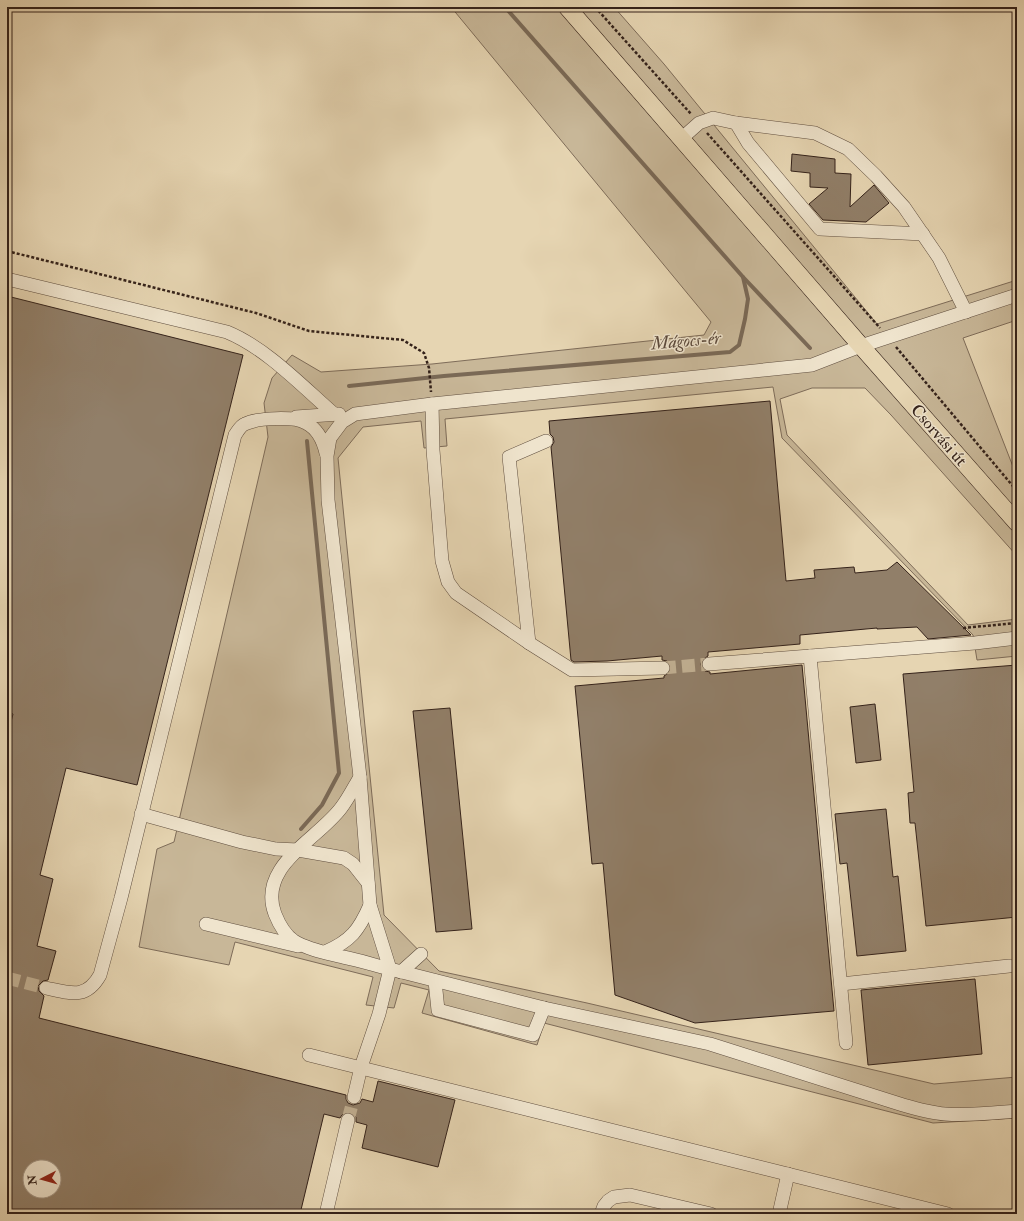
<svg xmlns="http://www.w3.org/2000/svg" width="1024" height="1221" viewBox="0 0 1024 1221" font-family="'IM FELL Double Pica',serif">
<rect width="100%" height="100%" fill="#e6d5b2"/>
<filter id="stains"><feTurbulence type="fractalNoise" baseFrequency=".005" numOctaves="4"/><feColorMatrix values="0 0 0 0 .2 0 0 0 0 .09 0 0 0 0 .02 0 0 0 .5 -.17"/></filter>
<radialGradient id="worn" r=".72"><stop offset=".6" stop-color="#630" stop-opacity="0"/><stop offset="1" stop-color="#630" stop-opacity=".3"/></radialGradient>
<!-- green -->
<path fill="#c8b798" stroke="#7e6c59" d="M451 7H614L664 64 877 324 1017 280V320L963 338 1017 477V556L891 415 865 388H812L780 399 787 435 968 625 1017 619V656L977 660 973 635 782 438 773 387 445 419 447 446 424 448 421 421 363 427 338 458 384 915 439 971 587 1003 934 1084 1017 1077V1118L933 1123 544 1023 537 1045 422 1013 429 990 401 983 394 1008 366 1005 373 977 235 942 229 965 139 947 157 849 174 842 268 437 264 403 272 378 292 355 321 372 432 364 704 335 711 322Z"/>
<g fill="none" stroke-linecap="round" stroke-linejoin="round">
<!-- stream -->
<g stroke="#7a6956" stroke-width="4">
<path d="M743 277 810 348"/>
<path d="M349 386 444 376 730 352 739 345 745 319 748 299 743 277 505 7"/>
<path d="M301 829 322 805 339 773 307 441"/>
</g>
</g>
<!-- building -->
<g fill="#917f69" stroke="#34221a" fill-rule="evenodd">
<path d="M792 154 835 159V173L851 174 850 207 874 185 889 203 866 222 823 220 809 204 828 188 810 187V173L791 171Z"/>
<path d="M7 296 243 355 137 785 66 768 40 875 53 879 37 946 56 951 48 980 43 981 38 986 39 991 44 996 39 1018 346 1095V1099L348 1103 353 1105 360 1103 362 1099 373 1102 378 1081 455 1100 438 1167 362 1148 367 1125 356 1122V1117L350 1112H345L342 1115 340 1118 324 1114 300 1214H7V738L13 714 7 712ZM30 1167H54V1191H30Z"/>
<path d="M770 401 786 581 815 578 814 570 854 567 855 573 887 570 897 562 971 635 928 639 917 627 877 629V628L800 635V644L708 652V656L702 660 701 664 702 668 705 671 710 672V674L802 665 834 1011 695 1023 615 995 603 863 592 864 575 686 664 678V676L670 672 671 667 667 661 662 660V656L607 661 574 662 571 660 551 447 554 442 553 437 550 434 549 421Z"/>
<path d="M1017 665V917L926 926 915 823H910L908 793 914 792 903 674Z"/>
<path d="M875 704 881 760 856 763 850 707Z"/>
<path d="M450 708 472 929 436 932 413 711Z"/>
<path d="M886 809 893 877 898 876 906 951 857 956 847 863 840 864 835 814Z"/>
<path d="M975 979 982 1054 868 1065 861 990Z"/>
</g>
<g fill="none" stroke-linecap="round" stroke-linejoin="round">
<!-- minor-tunnel -->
<g stroke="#c2b194" stroke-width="13" stroke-dasharray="13 6" stroke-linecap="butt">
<path d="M663 668 709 664"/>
<path d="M7 978 46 988"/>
<path d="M348 1120 354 1097"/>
</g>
<defs>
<g id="minor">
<path d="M736 123 748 143 820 229 923 234"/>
<path d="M681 139 699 123 713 118 736 123 815 133 848 149 876 176 904 207 939 258 966 312"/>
<path d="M7 279 227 332C266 348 302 386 334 414"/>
<path d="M1017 295 861 346 812 365 432 404 355 414 342 422 330 438 327 456 328 500 360 777 370 905 390 969 544 1008 710 1044 903 1105C917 1109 931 1113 945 1114 969 1116 993 1113 1017 1111"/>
<path d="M432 404 433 450 442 561 448 582 456 593 529 643 572 670 663 668"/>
<path d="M296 417 339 414"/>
<path d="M529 643 509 457 546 441"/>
<path d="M810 656 846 1043"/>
<path d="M709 664 975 643 1017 638"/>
<path d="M141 814 242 842 276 849 298 850 344 858 353 864 368 883"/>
<path d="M206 924 298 946"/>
<path d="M325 952C351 941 359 930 370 905"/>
<path d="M401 972 421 954"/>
<path d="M435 981 438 1010 533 1035 544 1008"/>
<path d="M841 984 1009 966"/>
<path d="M46 988C70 993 86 1000 100 975L121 898 235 435C238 431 240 426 245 424 257 418 295 416 306 423 318 429 323 440 326 453"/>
<path d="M309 1055 948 1214"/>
<path d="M354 1097 361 1067 379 1014 390 969C374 965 359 960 343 957 327 953 309 950 294 941 285 935 279 924 275 914 257 866 317 840 341 808 348 799 354 787 360 777"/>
<path d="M326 1214 348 1120"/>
<path d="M601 1214 604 1206 608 1201 614 1197 630 1195 711 1214"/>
<path d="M779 1214 788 1174"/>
</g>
<path id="major" d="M567 7 861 346 1017 523"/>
</defs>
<!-- minor casing -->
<use href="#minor" stroke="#604f40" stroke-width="14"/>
<!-- major casing -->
<use href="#major" stroke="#34221a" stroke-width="18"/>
<!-- path -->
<g stroke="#34221a" stroke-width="2.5" stroke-dasharray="3 2" stroke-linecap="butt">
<path d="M595 7 691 114"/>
<path d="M707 133 880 328"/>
<path d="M7 251 256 313 309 331 403 340 424 353 429 368 431 392"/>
<path d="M896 347 1017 491"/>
<path d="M963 628 1017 623"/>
</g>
<!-- minor -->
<use href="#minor" stroke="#efe4cd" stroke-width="13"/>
<!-- major -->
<use href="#major" stroke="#e6d5b2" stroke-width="17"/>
</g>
<g text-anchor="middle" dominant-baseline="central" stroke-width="3" stroke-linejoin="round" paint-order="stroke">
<!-- street labels -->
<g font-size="17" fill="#34221a" stroke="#efe4cd">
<text transform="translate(939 435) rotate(49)">Csorvási út</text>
</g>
<!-- water labels -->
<g font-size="18" font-style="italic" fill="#5d4b3d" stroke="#efe4cd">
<text transform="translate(686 341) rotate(-5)">Mágocs-ér</text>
</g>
</g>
<!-- margin -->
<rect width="1024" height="1221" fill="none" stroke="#e6d5b2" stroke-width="24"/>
<rect x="8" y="8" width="1008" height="1205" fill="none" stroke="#34221a" stroke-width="2"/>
<rect x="12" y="12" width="1000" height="1197" fill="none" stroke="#34221a"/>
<!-- north arrow -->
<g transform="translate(42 1179) rotate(264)"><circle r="19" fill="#efe4cd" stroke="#a49685"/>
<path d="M0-3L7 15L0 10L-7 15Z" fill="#8f2418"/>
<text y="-6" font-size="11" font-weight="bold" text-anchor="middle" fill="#34221a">N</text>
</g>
<rect width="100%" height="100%" filter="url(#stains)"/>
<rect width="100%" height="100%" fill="url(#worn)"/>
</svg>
